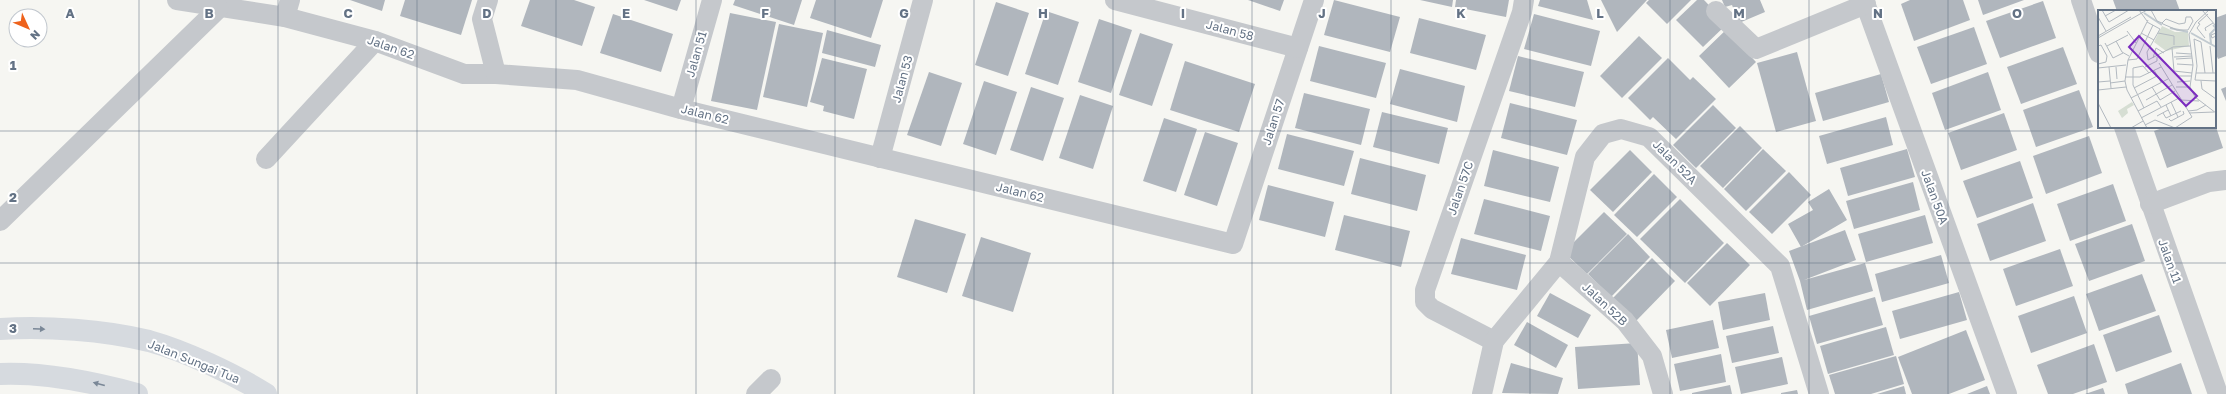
<svg xmlns="http://www.w3.org/2000/svg" width="2226" height="394" viewBox="0 0 2226 394" font-family="'Golos Text',sans-serif">
<rect width="100%" height="100%" fill="#f6f6f2"/>
<!-- building -->
<g fill="#b0b6bd">
<path d="M350 0H385L382 11Z"/>
<path d="M405 0H472L461 35 400 16Z"/>
<path d="M530 0H574L595 7 582 46 521 26Z"/>
<path d="M644 0H681L677 11Z"/>
<path d="M735 0H802L794 25 733 5Z"/>
<path d="M816 0H883L871 38 810 18Z"/>
<path d="M1248 0H1284L1280 11Z"/>
<path d="M1334 0 1400 17 1390 52 1324 35Z"/>
<path d="M1420 0H1453L1452 7Z"/>
<path d="M1456 0H1509L1506 17 1455 7Z"/>
<path d="M1540 0H1587L1593 20 1538 6Z"/>
<path d="M1601 0H1647L1617 32Z"/>
<path d="M1649 0H1691L1667 24 1646 3Z"/>
<path d="M1697 0H1704L1727 24 1703 47 1676 20Z"/>
<path d="M1722 0H1760L1765 12 1739 23 1732 5 1725 7Z"/>
<path d="M1910 0H1963L1970 20 1914 41 1901 4Z"/>
<path d="M1978 0H2024L1983 15Z"/>
<path d="M2113 0H2176L2180 11H2117Z"/>
<path d="M2043 1 2056 38 2000 58 1986 21Z"/>
<path d="M996 2 1029 13 1008 76 975 65Z"/>
<path d="M1046 11 1079 22 1058 85 1025 74Z"/>
<path d="M730 13 776 22 757 110 711 101Z"/>
<path d="M613 14 673 34 661 72 600 53Z"/>
<path d="M1534 14 1600 31 1591 66 1524 49Z"/>
<path d="M2226 14V56L2218 59 2215 52V18Z"/>
<path d="M1419 18 1486 35 1476 70 1410 53Z"/>
<path d="M1099 19 1132 30 1111 93 1078 82Z"/>
<path d="M779 24 823 33 807 107 763 97Z"/>
<path d="M1729 27 1739 44 1756 62 1729 88 1699 56Z"/>
<path d="M1974 27 1987 64 1931 84 1917 47Z"/>
<path d="M827 30 881 45 875 67 822 53Z"/>
<path d="M1140 33 1173 44 1152 106 1119 95Z"/>
<path d="M1639 36 1662 58 1622 98 1600 76Z"/>
<path d="M1319 46 1386 63 1376 98 1310 81Z"/>
<path d="M2063 47 2077 84 2021 104 2007 67Z"/>
<path d="M1797 52 1816 121 1776 132 1757 63Z"/>
<path d="M1518 56 1584 72 1575 107 1509 91Z"/>
<path d="M822 58 867 69 854 119 823 111 824 106 810 102Z"/>
<path d="M1668 58 1690 80 1693 77 1716 99 1676 139 1653 117 1650 120 1628 98Z"/>
<path d="M1185 61 1255 84 1239 132 1170 110Z"/>
<path d="M1400 69 1465 86 1457 122 1390 104Z"/>
<path d="M929 72 962 83 941 146 907 135Z"/>
<path d="M1988 72 2001 110 1945 130 1932 93Z"/>
<path d="M1881 74 1889 102 1823 121 1815 93Z"/>
<path d="M984 81 1017 92 996 155 963 144Z"/>
<path d="M1031 87 1064 98 1043 161 1010 150Z"/>
<path d="M2226 87V101L2221 89Z"/>
<path d="M2079 90 2093 127 2036 147 2023 110Z"/>
<path d="M1304 93 1370 109 1361 145 1295 128Z"/>
<path d="M1080 95 1113 106 1093 169 1059 158Z"/>
<path d="M1510 103 1577 120 1567 155 1501 138Z"/>
<path d="M1713 105 1736 128 1696 168 1673 145Z"/>
<path d="M1382 112 1448 128 1439 164 1373 147Z"/>
<path d="M2004 113 2017 150 1961 170 1948 133Z"/>
<path d="M1886 117 1893 145 1827 164 1819 136Z"/>
<path d="M1164 118 1197 129 1176 192 1143 181Z"/>
<path d="M1740 126 1762 148 1723 188 1700 166Z"/>
<path d="M2165 127H2216L2223 148 2167 168 2154 131Z"/>
<path d="M1205 132 1238 143 1217 206 1184 195Z"/>
<path d="M1287 134 1354 151 1344 186 1278 169Z"/>
<path d="M2089 136 2102 173 2046 194 2033 156Z"/>
<path d="M1763 149 1786 171 1746 211 1724 189Z"/>
<path d="M1907 149 1915 177 1848 196 1840 168Z"/>
<path d="M1493 150 1559 167 1550 202 1484 186Z"/>
<path d="M1630 150 1652 172 1613 212 1590 190Z"/>
<path d="M1360 158 1426 175 1417 211 1351 194Z"/>
<path d="M2020 161 2033 198 1977 218 1963 181Z"/>
<path d="M1789 172 1811 195 1772 234 1749 212Z"/>
<path d="M1654 174 1677 197 1637 237 1614 215Z"/>
<path d="M1913 182 1920 210 1854 229 1846 201Z"/>
<path d="M2113 184 2126 221 2070 241 2057 204Z"/>
<path d="M1268 185 1334 202 1325 237 1259 220Z"/>
<path d="M1829 189 1847 220 1801 247 1788 224 1813 210 1808 202Z"/>
<path d="M1484 199 1550 216 1541 251 1474 234Z"/>
<path d="M1680 199 1724 243 1685 283 1640 239Z"/>
<path d="M2033 203 2046 241 1990 261 1977 224Z"/>
<path d="M1604 212 1627 234 1587 274 1564 252Z"/>
<path d="M1344 215 1410 231 1401 267 1335 250Z"/>
<path d="M1925 215 1933 243 1866 262 1858 234Z"/>
<path d="M915 219 966 234 947 293 897 277Z"/>
<path d="M2132 224 2145 261 2089 281 2075 244Z"/>
<path d="M1845 230 1856 260 1804 280 1865 263 1873 291 1807 310 1800 281 1789 251Z"/>
<path d="M1628 234 1650 257 1611 297 1588 274Z"/>
<path d="M981 237 1031 253 1013 312 962 296Z"/>
<path d="M1461 238 1526 255 1517 290 1451 274Z"/>
<path d="M1727 243 1750 265 1710 306 1687 283Z"/>
<path d="M2060 249 2073 286 2016 306 2003 269Z"/>
<path d="M1941 255 1949 283 1882 302 1875 274Z"/>
<path d="M1652 258 1675 281 1636 321 1613 298Z"/>
<path d="M2142 274 2156 311 2099 331 2086 294Z"/>
<path d="M1959 292 1967 320 1900 339 1892 311Z"/>
<path d="M1550 293 1591 315 1578 338 1537 316Z"/>
<path d="M1765 293 1770 320 1723 330 1718 302Z"/>
<path d="M2074 296 2087 333 2031 353 2018 316Z"/>
<path d="M1875 297 1883 325 1817 344 1809 316Z"/>
<path d="M2159 315 2172 352 2116 372 2103 335Z"/>
<path d="M1713 320 1719 348 1672 358 1666 330Z"/>
<path d="M1527 322 1568 345 1556 368 1514 345Z"/>
<path d="M1773 326 1779 353 1732 363 1726 336Z"/>
<path d="M1886 327 1894 355 1828 374 1820 346Z"/>
<path d="M1966 330 1985 380 1949 394H1912L1898 357Z"/>
<path d="M1637 343 1640 385 1578 389 1575 347Z"/>
<path d="M2094 344 2107 382 2073 394H2048L2037 365Z"/>
<path d="M1721 354 1726 382 1680 391 1674 364Z"/>
<path d="M1896 356 1904 384 1871 394H1835L1829 375Z"/>
<path d="M1782 357 1788 384 1741 394 1735 367Z"/>
<path d="M1511 363 1563 378 1558 394 1502 393Z"/>
<path d="M2181 363 2192 394H2128L2125 384Z"/>
<path d="M1730 385 1732 394H1692V393Z"/>
<path d="M1904 386 1906 394H1877Z"/>
<path d="M1987 386 1990 394H1967Z"/>
<path d="M2103 388 2105 394H2085Z"/>
<path d="M1797 390 1798 394H1781V393Z"/>
</g>
<g fill="none" stroke-linecap="round" stroke-linejoin="round">
<!-- street -->
<g stroke="#c5c8cc" stroke-width="20">
<path d="M177 0 285 17 375 41 464 74H496L577 80 681 109 1233 244 1314 0"/>
<path d="M488 0 482 19 496 74"/>
<path d="M1115 0 1298 48"/>
<path d="M1864 0 2007 394"/>
<path d="M2081 0 2099 53"/>
<path d="M1716 11 1756 49 1866 4"/>
<path d="M285 17 290 0"/>
<path d="M681 109 712 0"/>
<path d="M2124 127 2218 394"/>
<path d="M880 158 923 0"/>
<path d="M266 159 375 41"/>
<path d="M2150 204 2209 182 2226 180"/>
<path d="M0 221 219 8"/>
<path d="M1559 262 1625 321 1652 356 1663 394"/>
<path d="M1494 341 1432 309 1425 302V290L1522 12 1524 0"/>
<path d="M756 394 771 379"/>
<path d="M1482 394 1494 341 1559 262 1585 157 1603 134 1621 129 1649 137 1780 266 1819 394"/>
</g>
<!-- secondary -->
<g stroke="#d6dadf" stroke-width="22">
<path d="M0 329C46 326 104 330 149 341 185 351 234 374 266 394"/>
<path d="M0 374C46 372 93 382 137 394"/>
</g>
</g>
<!-- one-way arrows -->
<defs><path id="oneway-solid" d="M-6-.8H1V-3.2L6.5 0L1 3.2V.8H-6Z"/></defs>
<g fill="#7a8797">
<use href="#oneway-solid" transform="translate(39 329) rotate(3)"/>
<use href="#oneway-solid" transform="translate(99 384) rotate(-165)"/>
</g>
<!-- grid -->
<path fill="none" stroke="#637285" stroke-width="1" stroke-opacity="0.55" d="M139 0V394M278 0V394M417 0V394M556 0V394M696 0V394M835 0V394M974 0V394M1113 0V394M1252 0V394M1391 0V394M1530 0V394M1670 0V394M1809 0V394M1948 0V394M2087 0V394M0 131H2226M0 263H2226"/>
<g text-anchor="middle" dominant-baseline="central" stroke-width="4" stroke-linejoin="round" paint-order="stroke">
<!-- street labels -->
<g font-size="12" fill="#637285" stroke="#fff">
<text transform="translate(1230 30) rotate(15)">Jalan 58</text>
<text transform="translate(391 47) rotate(19)">Jalan 62</text>
<text transform="translate(696 54) rotate(-74)">Jalan 51</text>
<text transform="translate(902 79) rotate(-75)">Jalan 53</text>
<text transform="translate(705 114) rotate(14)">Jalan 62</text>
<text transform="translate(1273 122) rotate(-72)">Jalan 57</text>
<text transform="translate(1675 162) rotate(45)">Jalan 52A</text>
<text transform="translate(1460 188) rotate(-71)">Jalan 57C</text>
<text transform="translate(1020 192) rotate(14)">Jalan 62</text>
<text transform="translate(1935 197) rotate(70)">Jalan 50A</text>
<text transform="translate(2170 261) rotate(70)">Jalan 11</text>
<text transform="translate(1605 304) rotate(43)">Jalan 52B</text>
<text transform="translate(194 361) rotate(22)">Jalan Sungai Tua</text>
</g>
</g>
<!-- overview -->
<g transform="translate(2098 10)">
<rect width="118" height="118" fill="#f6f6f2"/>
<path d="M64 16 77 22H90L91 36 68 41 56 32ZM34 92 36 95 29 99 30 103 24 108 20 101Z" fill="#d6ded3"/>
<path fill="none" stroke="#c1cad0" stroke-width="2" d="M46 3 64 15M72 18 90 22M93 23 118 37M113 34 112 24 118 18 115 15"/>
<path fill="none" stroke="#b2b9c0" stroke-width="1" d="M4 0 11 12 31 0M41 0 49 11M53 0 59 11 64 13 65 14 79 20H90L95 11 93 7H88L87 13 81 14 68 9 64 13M104 0 118 16M111 0 98 12 91 24 95 55 92 77 97 87 118 103M7 6 18 0M0 7 8 21M49 12 62 19 49 42 50 50 75 37 92 36M100 13 102 14 99 18 107 28M100 13 110 4M29 21 38 33M108 21 107 18 115 13M43 23 56 30M60 23 76 26V35M118 23 113 25 114 28 118 26M0 26 33 7M0 28 49 0M18 31 24 42 31 46M7 33 15 48 25 43M0 36 3 35 9 46 8 52 0 54M9 36 30 25M112 36 115 63M74 38 76 61 94 63M78 43 93 44M76 47 94 46M55 48 58 38 66 43M78 49 94 48M30 50 39 49 55 15M61 53 94 107M79 54 95 55M11 57 13 78M18 57 19 69M47 57 59 51V47M0 58 28 55M56 60 63 72M98 63H118M107 63 103 32 96 29 99 56 97 70 118 71M79 66H93M27 67H42L63 57M103 71 104 79 118 89M0 72 12 71M79 72 92 71M12 73 27 71M54 77 62 90 77 81M78 77H92M36 78 59 66M0 80 28 77M33 88 70 69M48 90 74 75M83 90 101 91M73 92 80 107M0 93 13 118M68 95 73 106M46 98 35 75V58L45 56 51 63M40 101 59 91 63 97M90 101 99 100 108 95M65 103 68 108 83 101M91 103 116 102M59 106 70 100M43 108 81 88M71 109 73 111 86 104 85 101M47 115 57 110 77 118M33 118 45 111M49 118 29 80 27 71 30 50 50 10M77 118 94 107"/>
<path fill="#7b2cbf" fill-opacity="0.15" stroke="#7b2cbf" stroke-width="2" d="M41 26 99 86 88 96 31 37Z"/>
<rect width="118" height="118" fill="none" stroke="#637285" stroke-width="2"/>
</g>
<g font-size="13" text-anchor="middle" font-weight="bold" fill="#637285" stroke="#fff" stroke-width="4" stroke-linejoin="round" paint-order="stroke">
<text x="70" y="18">A</text>
<text x="209" y="18">B</text>
<text x="348" y="18">C</text>
<text x="487" y="18">D</text>
<text x="626" y="18">E</text>
<text x="765" y="18">F</text>
<text x="904" y="18">G</text>
<text x="1043" y="18">H</text>
<text x="1183" y="18">I</text>
<text x="1322" y="18">J</text>
<text x="1461" y="18">K</text>
<text x="1600" y="18">L</text>
<text x="1739" y="18">M</text>
<text x="1878" y="18">N</text>
<text x="2017" y="18">O</text>
<text x="13" y="70">1</text>
<text x="13" y="202">2</text>
<text x="13" y="333">3</text>
</g>
<!-- north arrow -->
<g transform="translate(28 28) rotate(134)"><circle r="19" fill="#ffffff" stroke="#c1c7ce"/>
<path d="M0-3L7 15L0 10L-7 15Z" fill="#ee621b"/>
<text y="-6" font-size="11" font-weight="bold" text-anchor="middle" fill="#637285">N</text>
</g>
</svg>
